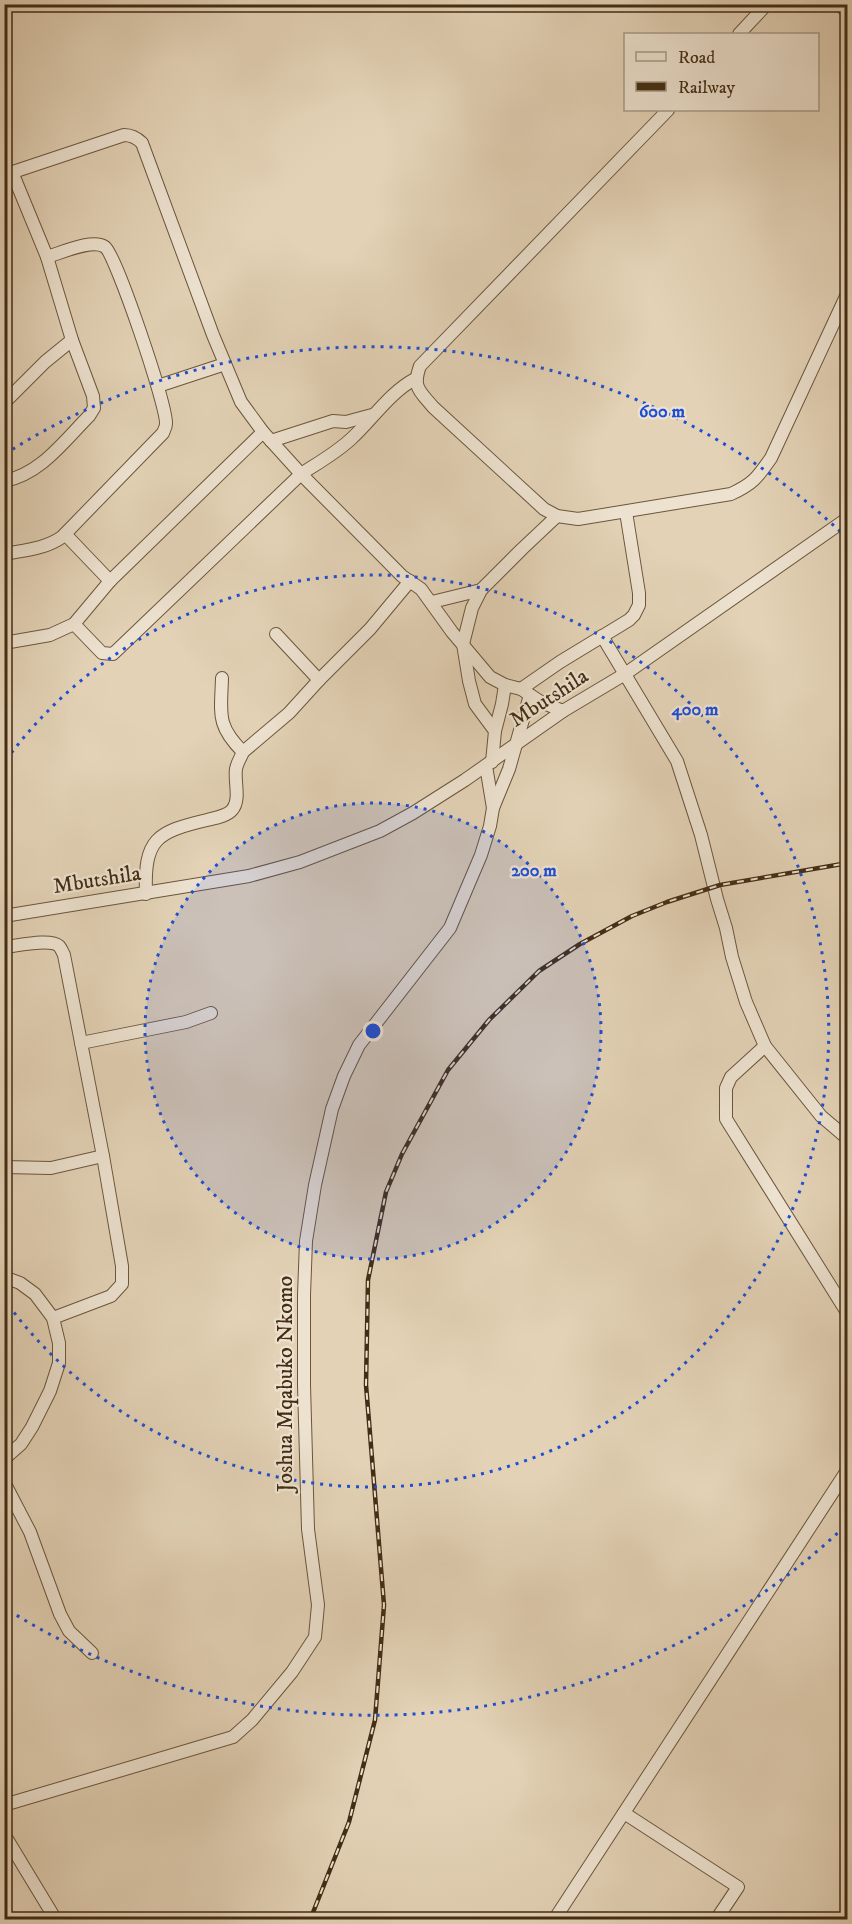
<svg xmlns="http://www.w3.org/2000/svg" width="852" height="1924" viewBox="0 0 852 1924" font-family="'IM FELL DW Pica',serif">
<rect width="100%" height="100%" fill="#e3d2b6"/>
<filter id="stains"><feTurbulence type="fractalNoise" baseFrequency=".00333" numOctaves="4"/><feColorMatrix values="0 0 0 0 .2 0 0 0 0 .09 0 0 0 0 .02 0 0 0 .5 -.17"/></filter>
<radialGradient id="worn" r=".72"><stop offset=".6" stop-color="#630" stop-opacity="0"/><stop offset="1" stop-color="#630" stop-opacity=".3"/></radialGradient>
<g fill="none" stroke-linecap="round" stroke-linejoin="round">
<defs>
<g id="minor">
<path d="M839 4 848 13"/>
<path d="M739 34 767 4"/>
<path d="M668 110 420 366C412 388 420 391 433 407L544 509 557 516 578 519 731 494C753 484 757 478 771 458L848 292"/>
<path d="M4 175 124 135C131 135 137 138 142 143L213 335 241 402 263 432 301 474 402 576 421 589 452 632 490 677 505 685 521 689 541 702 563 711"/>
<path d="M158 386 225 364"/>
<path d="M4 403 45 362 72 340"/>
<path d="M271 441 333 421 346 422 372 415"/>
<path d="M4 481C40 475 65 440 89 416L94 408 93 396 72 340 47 257 12 172"/>
<path d="M65 534 110 581"/>
<path d="M4 554C25 550 45 549 62 537L163 433C164 430 166 427 166 424 167 406 116 255 105 247 93 238 61 253 47 257"/>
<path d="M432 602 481 590"/>
<path d="M74 624 102 653 113 654 301 474C318 463 336 453 351 439 371 421 390 392 415 379"/>
<path d="M276 634 319 680 370 629 410 581"/>
<path d="M602 636 677 761 701 835 717 899 726 928 732 957 746 1002 765 1046 821 1116 848 1139"/>
<path d="M4 643 50 635 74 624 110 581 263 432"/>
<path d="M222 678C221 714 216 725 243 752L289 713 319 680"/>
<path d="M521 689 560 662 629 620 634 615 639 605V593L626 512"/>
<path d="M495 731 502 704 505 685"/>
<path d="M492 762 495 731 475 704 469 681 463 644 472 608 481 590 522 549 557 516"/>
<path d="M486 766 493 808"/>
<path d="M146 894C144 839 156 832 207 820 215 818 227 816 232 810 241 800 234 781 236 769 237 763 241 757 243 752"/>
<path d="M4 916 249 876 300 862 380 831 413 813 465 780 563 711 625 674 848 518"/>
<path d="M4 947C17 946 50 938 59 946 61 948 63 953 64 955L103 1156 122 1266V1284L111 1296 53 1318"/>
<path d="M81 1043 186 1022 211 1013"/>
<path d="M765 1046 731 1077 726 1088V1119L848 1314"/>
<path d="M4 1167 51 1168 103 1156"/>
<path d="M4 1277 20 1283 35 1294 53 1318 59 1343V1363L50 1391 32 1427 21 1444 4 1459"/>
<path d="M4 1482 30 1532 60 1614 69 1631 92 1653"/>
<path d="M4 1805 233 1737 252 1720 292 1672 315 1637 318 1605 308 1529 304 1385V1295L306 1241 315 1185 332 1109 344 1076 359 1045 450 928 481 855 490 826 493 808 509 769 530 695"/>
<path d="M624 1813 738 1887 716 1920"/>
<path d="M4 1834 56 1920"/>
<path d="M554 1920 848 1469"/>
</g>
</defs>
<!-- minor casing -->
<use href="#minor" stroke="#6b563c" stroke-width="14"/>
<!-- minor -->
<use href="#minor" stroke="#ede2d0" stroke-width="12"/>
<defs>
<path id="rail" d="M310 1920 349 1822 375 1720 384 1605 366 1385 368 1280 386 1192 402 1154 448 1070 489 1020 539 971 580 944 632 916 667 902 720 885 848 863"/>
</defs>
<!-- rail casing -->
<use href="#rail" stroke="#432d14" stroke-width="4.5"/>
<!-- rail -->
<use href="#rail" stroke="#ede2d0" stroke-width="2" stroke-dasharray="7" stroke-linecap="butt"/>
</g>
<!-- distance rings -->
<circle cx="373" cy="1031" r="228" fill="#1d4ed8" fill-opacity=".12"/>
<g fill="none" stroke="#1d4ed8" stroke-width="3" stroke-dasharray="3 6">
<circle cx="373" cy="1031" r="228"/>
<path d="M6 760A456 456 0 1 1 6 1302"/>
<path d="M844 1527A684 684 0 0 1 5 1608M5 454A684 684 0 0 1 844 535"/>
</g>
<g text-anchor="middle" dominant-baseline="central" stroke-width="4.5" stroke-linejoin="round" paint-order="stroke">
<!-- street labels -->
<g font-size="22" fill="#432d14" stroke="#ede2d0">
<text transform="translate(549 698) rotate(-33)">Mbutshila</text>
<text transform="translate(97 880) rotate(-9)">Mbutshila</text>
<text transform="translate(285 1384) rotate(-90)">Joshua Mqabuko Nkomo</text>
</g>
</g>
<circle cx="373" cy="1031" r="9" fill="#1d4ed8" stroke="#ede2d0" stroke-width="3"/>
<g font-size="18" text-anchor="middle" font-weight="bold" fill="#1d4ed8" stroke="#ede2d0" stroke-width="4.5" stroke-linejoin="round" paint-order="stroke">
<text x="662" y="417">600 m</text>
<text x="695" y="715">400 m</text>
<text x="534" y="876">200 m</text>
</g>
<!-- margin -->
<rect width="852" height="1924" fill="none" stroke="#e3d2b6" stroke-width="24"/>
<rect x="6" y="6" width="840" height="1912" fill="none" stroke="#432d14" stroke-width="3"/>
<rect x="12" y="12" width="828" height="1900" fill="none" stroke="#432d14" stroke-width="1.5"/>
<!-- legend -->
<rect x="624" y="33" width="195" height="78" fill="#ede2d0" stroke="#a99a85" stroke-width="1.5"/>
<rect x="636" y="52" width="30" height="9" fill="#ede2d0" stroke="#a99a85" stroke-width="1.5"/>
<text x="678" y="63" font-size="18" fill="#432d14">Road</text>
<rect x="636" y="82" width="30" height="9" fill="#432d14" stroke="#a99a85" stroke-width="1.5"/>
<text x="678" y="93" font-size="18" fill="#432d14">Railway</text>
<rect width="100%" height="100%" filter="url(#stains)"/>
<rect width="100%" height="100%" fill="url(#worn)"/>
</svg>
